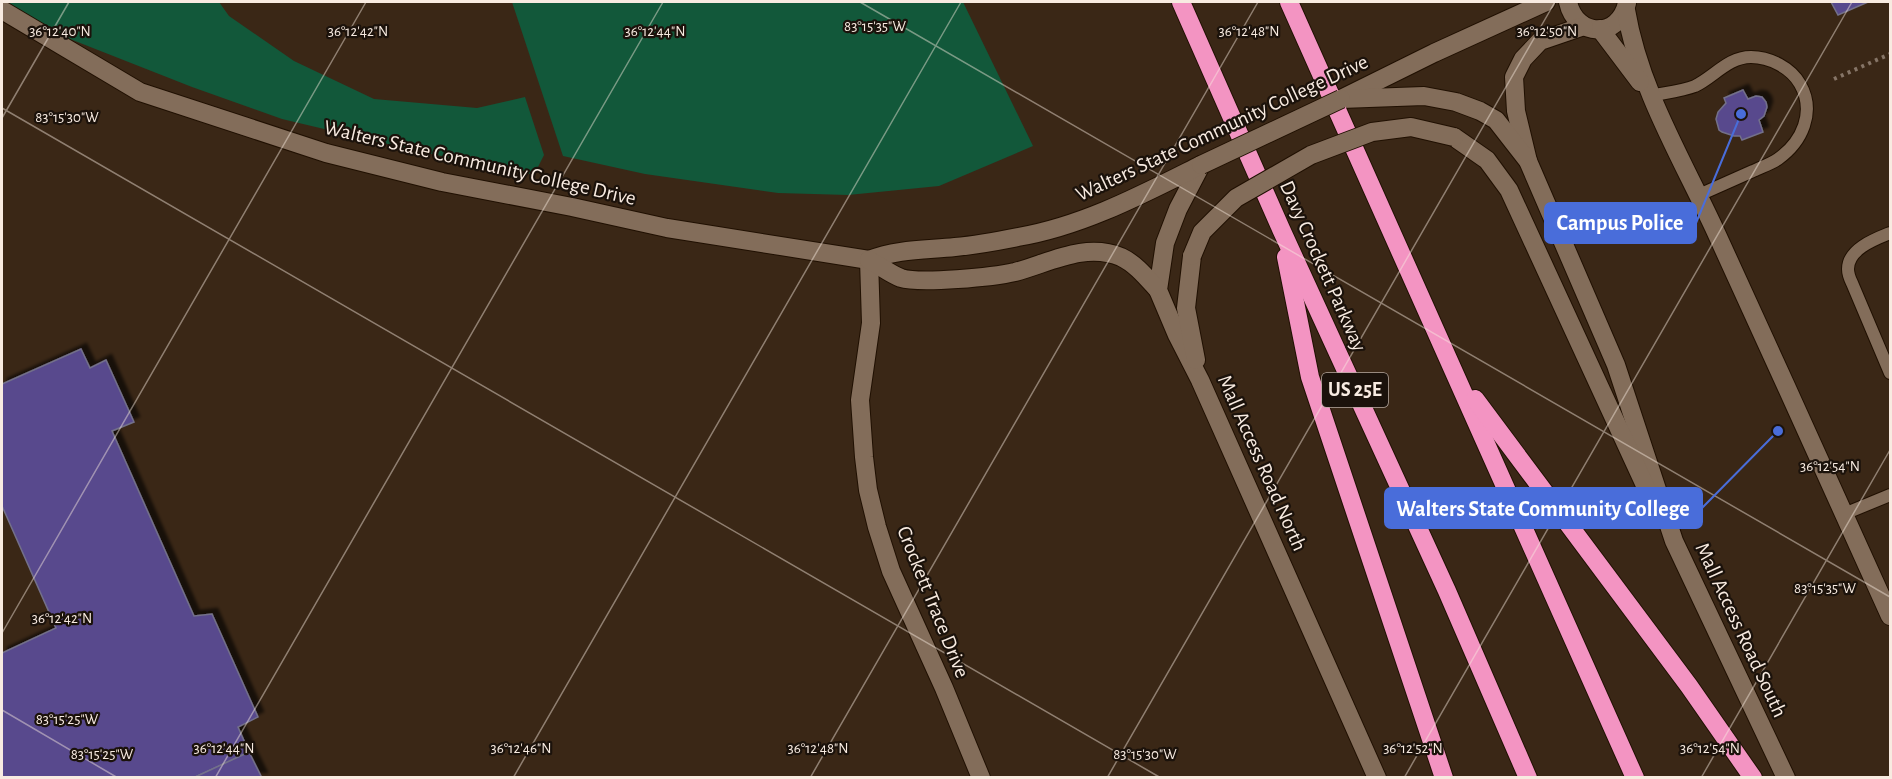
<svg xmlns="http://www.w3.org/2000/svg" width="1892" height="779" viewBox="0 0 1892 779" font-family="'Alegreya Sans',sans-serif">
<defs>
<filter id="shadow"><feDropShadow dx="5.5" dy="-5.5" stdDeviation="1.5" flood-color="#0009"/></filter>
</defs>
<rect width="100%" height="100%" fill="#3a2716"/>
<!-- green -->
<g fill="#12583a">
<path d="M2 2H219L229 16 294 61 374 99 477 108 525 97 544 155 534 175 417 151 282 119 192 87 9 15Z"/>
<path d="M512 2H963L1033 146 939 186 848 195 778 193 645 174 563 156Z"/>
</g>
<!-- building -->
<g fill="#584a8d" stroke="#73708a" stroke-width="1.5" filter="url(#shadow)">
<path d="M1831 2H1868L1838 15Z"/>
<path d="M1743 90 1748 99 1756 96 1762 97 1766 102 1767 107 1764 116 1759 120 1763 132 1742 140 1740 136H1734L1722 132 1719 130 1716 119 1718 112 1726 103 1724 98Z"/>
<path d="M81 349 90 368 106 360 134 422 112 431 194 616 212 614 258 717 238 727 249 752 193 778H2V653L56 628 2 506V384Z"/>
<path d="M249 752 262 778H193Z"/>
</g>
<g fill="none" stroke-linecap="round" stroke-linejoin="round">
<defs>
<g id="lane">
<path d="M1650 96C1664 93 1682 91 1695 86 1714 77 1728 57 1751 57 1770 57 1791 68 1800 84 1816 112 1802 142 1778 159 1771 164 1761 167 1753 171 1735 179 1717 187 1699 195"/>
<path d="M1890 233C1875 239 1848 249 1848 269 1848 273 1850 279 1852 283L1890 373"/>
<path d="M1844 514 1890 495"/>
</g>
<g id="street">
<path d="M1568 2C1576 38 1619 39 1627 3"/>
<path d="M2 10 140 92 326 153 442 182 572 207 667 228 869 260"/>
<path d="M1626 10C1639 88 1681 157 1714 228 1773 357 1832 487 1890 616"/>
<path d="M1600 29 1640 82"/>
<path d="M1341 99 1434 53 1546 2"/>
<path d="M1528 161 1516 111 1514 77 1523 59 1540 41 1584 26"/>
</g>
<g id="secondary">
<path d="M1341 99 1424 96 1456 102 1480 111 1496 120 1528 161 1616 365 1674 541 1786 778"/>
<path d="M1454 137 1487 160 1509 190 1649 494"/>
<path d="M1201 165 1178 209 1165 243 1158 290 1177 335 1200 380 1377 778"/>
<path d="M1192 256 1186 308 1196 360"/>
<path d="M869 260 871 323 860 400 864 457 868 490 877 527 891 571 944 688 981 778"/>
<path d="M869 260C897 249 926 250 955 247 976 245 998 241 1018 237 1083 226 1143 194 1201 165"/>
<path d="M869 260C879 265 890 274 901 278 920 284 994 277 1015 272 1049 263 1085 242 1121 257 1136 264 1147 278 1158 290"/>
</g>
<g id="highway">
<path d="M1181 2 1281 229 1447 591 1528 778"/>
<path d="M1289 2 1635 778"/>
<path d="M1286 257 1310 377 1444 778"/>
<path d="M1475 399 1689 686 1753 778"/>
</g>
</defs>
<!-- lane casing -->
<use href="#lane" stroke="#201002" stroke-width="14"/>
<!-- street casing -->
<use href="#street" stroke="#201002" stroke-width="20"/>
<!-- secondary casing -->
<use href="#secondary" stroke="#201002" stroke-width="20"/>
<!-- highway casing -->
<use href="#highway" stroke="#201002" stroke-width="20"/>
<!-- path -->
<path stroke="#867567" stroke-width="4" stroke-dasharray="3 4.5" stroke-linecap="butt" d="M1834 79 1890 54"/>
<!-- lane -->
<use href="#lane" stroke="#836d5a" stroke-width="12"/>
<!-- street -->
<use href="#street" stroke="#836d5a" stroke-width="18"/>
<!-- secondary -->
<use href="#secondary" stroke="#836d5a" stroke-width="18"/>
<!-- highway -->
<use href="#highway" stroke="#f394c2" stroke-width="18"/>
<defs>
<g id="secondary-bridge">
<path d="M1201 165 1341 99"/>
<path d="M1192 256 1202 232 1236 198 1311 155 1372 132 1411 127 1454 137"/>
</g>
</defs>
<!-- secondary-bridge casing -->
<use href="#secondary-bridge" stroke="#201002" stroke-width="20" stroke-linecap="butt"/>
<!-- secondary-bridge -->
<use href="#secondary-bridge" stroke="#836d5a" stroke-width="18"/>
</g>
<!-- ticks -->
<path fill="none" stroke="#f8ebe1" stroke-width="1.5" stroke-opacity="0.45" d="M860 2 1890 597M2 108 1161 778M2 118 69 2M2 633 366 2M2 710 118 778M215 778 663 2M513 778 961 2M810 778 1258 2M1107 778 1555 2M1404 778 1852 2M1701 778 1890 450"/>
<g text-anchor="middle" dominant-baseline="central" stroke-width="4.5" stroke-linejoin="round" paint-order="stroke">
<!-- shield labels -->
<rect fill="#1b120b" stroke="#b6aaa1" stroke-width="1.5" x="1322" y="373" width="66" height="34" rx="4.5"/>
<g font-size="20" font-weight="bold" fill="#f8ebe1">
<text x="1355" y="390">US 25E</text>
</g>
<!-- street labels -->
<g font-size="21" fill="#f8ebe1" stroke="#1b120b">
<text transform="translate(1222 128) rotate(-25)">Walters State Community College Drive</text>
<text transform="translate(480 163) rotate(13)">Walters State Community College Drive</text>
<text transform="translate(1323 266) rotate(66)">Davy Crockett Parkway</text>
<text transform="translate(1262 463) rotate(66)">Mall Access Road North</text>
<text transform="translate(933 602) rotate(68)">Crockett Trace Drive</text>
<text transform="translate(1741 630) rotate(65)">Mall Access Road South</text>
</g>
</g>
<g font-size="15" text-anchor="middle" fill="#f8ebe1" stroke="#1b120b" stroke-width="4.5" stroke-linejoin="round" paint-order="stroke">
<text x="875" y="31">83°15'35"W</text>
<text x="1249" y="36">36°12'48"N</text>
<text x="60" y="36">36°12'40"N</text>
<text x="358" y="36">36°12'42"N</text>
<text x="655" y="36">36°12'44"N</text>
<text x="1547" y="36">36°12'50"N</text>
<text x="67" y="122">83°15'30"W</text>
<text x="1830" y="471">36°12'54"N</text>
<text x="1825" y="593">83°15'35"W</text>
<text x="62" y="623">36°12'42"N</text>
<text x="67" y="724">83°15'25"W</text>
<text x="224" y="753">36°12'44"N</text>
<text x="521" y="753">36°12'46"N</text>
<text x="818" y="753">36°12'48"N</text>
<text x="1413" y="753">36°12'52"N</text>
<text x="1710" y="753">36°12'54"N</text>
<text x="102" y="759">83°15'25"W</text>
<text x="1145" y="759">83°15'30"W</text>
</g>
<!-- callouts -->
<path fill="none" stroke="#496dda" stroke-width="2" d="M1741 114L1696 223M1778 431L1702 508"/>
<g fill="#496dda" stroke="#1b120b" stroke-width="2">
<circle cx="1741" cy="114" r="6"/>
<circle cx="1778" cy="431" r="6"/>
</g>
<g fill="#496dda" stroke="#496dda" stroke-width="2">
<rect x="1545" y="203" width="151" height="40" rx="6"/>
<rect x="1385" y="488" width="317" height="40" rx="6"/>
</g>
<g font-size="22" text-anchor="middle" font-weight="bold" fill="#fff">
<text x="1620" y="230">Campus Police</text>
<text x="1543" y="516">Walters State Community College</text>
</g>
<!-- border -->
<rect width="1892" height="779" fill="none" stroke="#f8ebe1" stroke-width="6"/>
</svg>
